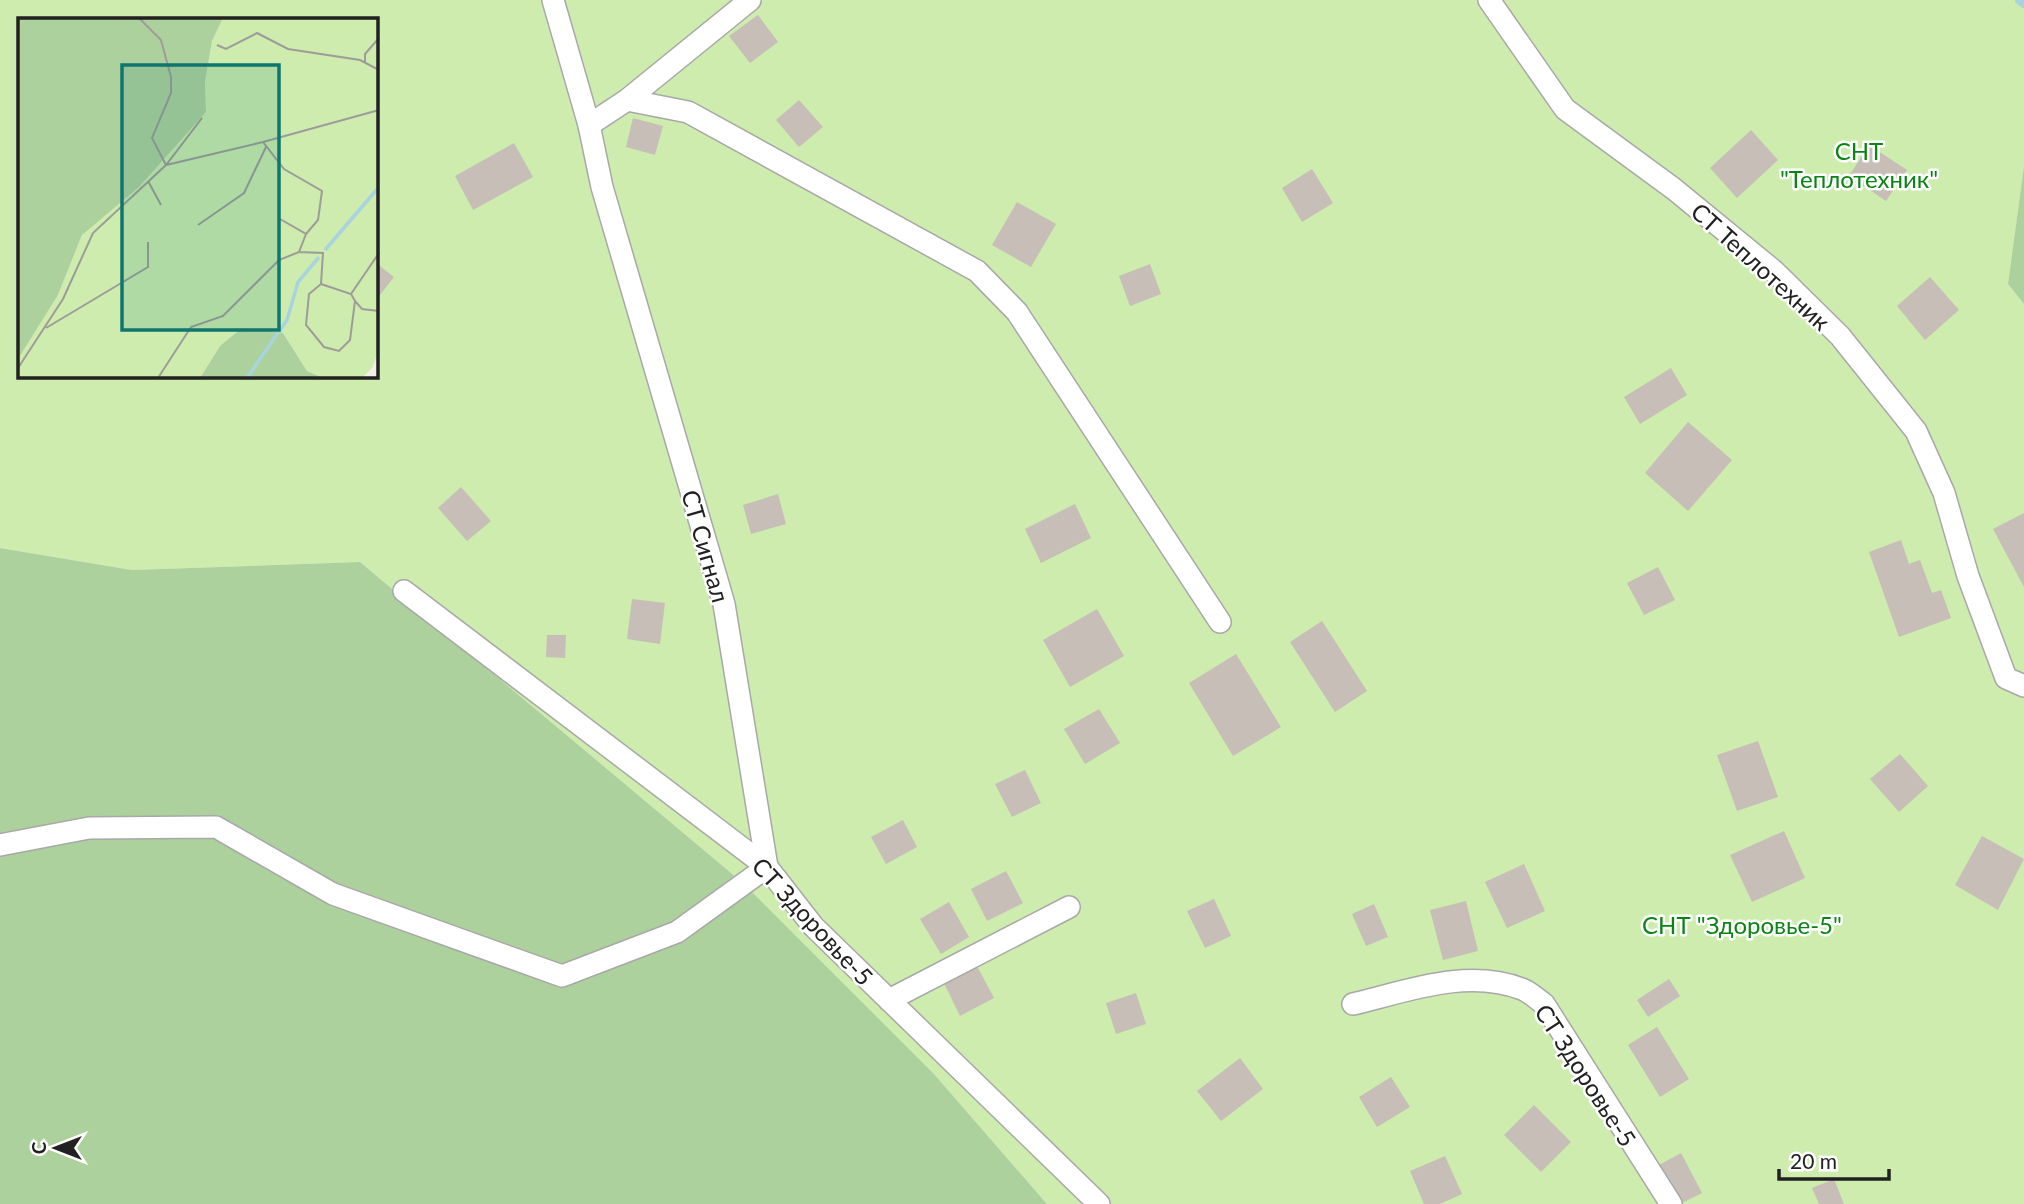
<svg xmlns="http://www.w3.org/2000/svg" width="2024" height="1204" viewBox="0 0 2024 1204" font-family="Lato,sans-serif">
<rect width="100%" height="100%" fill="#f2eee8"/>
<!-- grass -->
<path fill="#cdecae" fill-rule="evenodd" d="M0 0H2024V166L2008 284 2024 304V1204H1047L934 1074 743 883 360 562 132 570 0 548ZM19 19H376V376H19Z"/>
<!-- forest -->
<g fill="#add19d">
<path d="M2024 166V304L2008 284Z"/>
<path d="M0 548 132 570 360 562 743 883 934 1074 1047 1204H0Z"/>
</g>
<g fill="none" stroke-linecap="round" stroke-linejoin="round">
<!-- stream -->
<path stroke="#a8d3df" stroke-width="10" d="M2020 0 2024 3"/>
</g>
<!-- building -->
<g fill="#c7beb7">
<path d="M758 15 778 42 750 63 729 36Z"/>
<path d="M799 100 823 127 799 147 776 120Z"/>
<path d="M633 118 663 126 655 155 626 147Z"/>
<path d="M1751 130 1778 160 1737 198 1710 168Z"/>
<path d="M514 143 533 177 473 210 455 176Z"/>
<path d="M1869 145 1907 170 1886 201 1849 176Z"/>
<path d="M1312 169 1333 203 1302 222 1282 188Z"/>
<path d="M1017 202 1056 224 1031 267 992 245Z"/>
<path d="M376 263 394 277 376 300Z"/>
<path d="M1150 264 1161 294 1130 306 1119 276Z"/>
<path d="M1930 277 1959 310 1925 340 1897 306Z"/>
<path d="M1671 368 1687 395 1640 424 1624 397Z"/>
<path d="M1688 422 1732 460 1688 511 1645 473Z"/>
<path d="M461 487 491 521 467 541 438 508Z"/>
<path d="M778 494 786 524 751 534 743 505Z"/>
<path d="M1075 504 1091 538 1041 563 1025 529Z"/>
<path d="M2024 513V587L1993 529Z"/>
<path d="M1901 540 1909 564 1920 560 1932 593 1941 590 1951 618 1899 637 1869 552Z"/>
<path d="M1658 567 1675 600 1644 615 1627 583Z"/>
<path d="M632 599 665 603 660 644 627 639Z"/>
<path d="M1097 609 1124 656 1070 687 1043 640Z"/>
<path d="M1322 621 1367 691 1335 712 1290 642Z"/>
<path d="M547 635H566L565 658 546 657Z"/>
<path d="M1236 654 1281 727 1233 756 1189 683Z"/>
<path d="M1099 709 1120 743 1085 764 1064 729Z"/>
<path d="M1758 741 1778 797 1737 811 1717 755Z"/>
<path d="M1900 754 1928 786 1899 812 1870 779Z"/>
<path d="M1025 770 1041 803 1012 817 995 784Z"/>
<path d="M903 820 917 847 886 864 871 837Z"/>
<path d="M1784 831 1805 878 1752 902 1730 855Z"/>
<path d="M1982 836 2024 859 1998 910 1955 885Z"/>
<path d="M1524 864 1545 911 1507 928 1485 882Z"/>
<path d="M1006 871 1023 903 987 921 971 889Z"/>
<path d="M1214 899 1231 936 1205 948 1187 911Z"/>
<path d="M1466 901 1478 951 1443 960 1430 910Z"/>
<path d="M949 902 969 937 941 954 920 919Z"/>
<path d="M1374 904 1388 937 1366 946 1352 914Z"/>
<path d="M976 964 994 998 960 1016 943 981Z"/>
<path d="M1669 979 1680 996 1648 1017 1637 1000Z"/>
<path d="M1136 993 1146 1024 1116 1034 1106 1003Z"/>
<path d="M1657 1027 1689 1079 1660 1097 1628 1045Z"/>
<path d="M1240 1058 1263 1089 1221 1121 1197 1091Z"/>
<path d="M1391 1077 1410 1107 1377 1127 1359 1097Z"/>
<path d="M1534 1105 1571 1142 1541 1172 1504 1135Z"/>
<path d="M1681 1153 1702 1193 1680 1204 1659 1165Z"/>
<path d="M1445 1156 1462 1194 1440 1204H1424L1410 1171Z"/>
<path d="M1834 1179 1844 1204H1819L1812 1188Z"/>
</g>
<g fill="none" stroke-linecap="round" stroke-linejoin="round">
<defs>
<g id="service">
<path d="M553 0 589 125"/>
<path d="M1489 0 1565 109 1674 189 1774 271 1840 336 1916 431 1944 493 1968 576 2006 678 2024 686"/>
<path d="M627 100 688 112 977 271 1017 312 1220 622"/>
<path d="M404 591 767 867 813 926 1099 1204"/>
<path d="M0 845 89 828 216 827 333 894 562 976 677 932 767 867 724 604 602 187 589 125 627 100 750 0"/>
<path d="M889 1000 1069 907"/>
<path d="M1353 1004C1408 991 1466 968 1522 989 1530 992 1537 999 1544 1004L1671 1204"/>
</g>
</defs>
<!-- service casing -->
<use href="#service" stroke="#a8a8a8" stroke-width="24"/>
<!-- service -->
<use href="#service" stroke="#fff" stroke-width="21"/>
</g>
<g text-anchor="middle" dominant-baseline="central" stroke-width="5" stroke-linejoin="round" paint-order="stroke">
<!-- park labels -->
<g font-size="24" fill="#0a8513" stroke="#fff">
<text x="1859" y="150">СНТ<tspan x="1859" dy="28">"Теплотехник"</tspan></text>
<text x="1742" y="924">СНТ "Здоровье-5"</text>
</g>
<!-- street labels -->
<g font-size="24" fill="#212121" stroke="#fff">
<text transform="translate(1761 266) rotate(42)">СТ Теплотехник</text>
<text transform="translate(706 546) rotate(74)">СТ Сигнал</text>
<text transform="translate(813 921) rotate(47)">СТ Здоровье-5</text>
<text transform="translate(1586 1075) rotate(57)">СТ Здоровье-5</text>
</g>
</g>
<!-- overview -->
<g transform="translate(18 18)">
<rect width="360" height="360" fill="#f2eee8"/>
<path d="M205 0H360L361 332 354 350 344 360H305L289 353 265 315 202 328 182 360H0V341L40 277 64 217 188 94 187 64 194 23Z" fill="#cdecae"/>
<path d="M0 0H205L194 23 187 64 188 94 121 169 64 217 40 277 0 341ZM224 310 265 315 289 353 305 360H182L202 328Z" fill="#add19d"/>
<path fill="none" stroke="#a8d3df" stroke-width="3.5" d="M307 232 361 169M229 360 269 302 280 264 301 239"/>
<path fill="none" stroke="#9e9c98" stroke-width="2" d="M121 0 143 22 153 59V75L134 120 148 147 245 124 266 151 304 173 300 202 288 216M199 27 208 31 239 15 270 31 342 42 361 52M347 45V36L361 20M245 124 361 92M130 163 143 187M262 201 288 216 281 234M180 207 226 175 248 129M303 266 333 276 337 283 332 322 321 333 306 329 288 307 291 276ZM333 276 361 235M337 283 344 291 361 293M28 310 130 249V224M0 350 45 281 75 215 148 147 184 100M140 360 173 309 205 298 261 242 281 234 305 235 303 266"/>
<path fill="#0f766e" fill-opacity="0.15" stroke="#0f766e" stroke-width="3.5" d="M104 47H261V312H104Z"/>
<rect width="360" height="360" fill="none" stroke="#212121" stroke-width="3.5"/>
</g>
<!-- north arrow -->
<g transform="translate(56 1148) rotate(270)" stroke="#ffffff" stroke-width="5" paint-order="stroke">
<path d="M0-5L12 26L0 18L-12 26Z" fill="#212121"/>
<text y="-10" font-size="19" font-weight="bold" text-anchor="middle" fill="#212121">С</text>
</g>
<!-- scale -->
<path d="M1779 1169v10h110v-10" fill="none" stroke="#212121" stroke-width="3.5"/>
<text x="1790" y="1169" font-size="21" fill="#212121" stroke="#ffffff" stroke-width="5" paint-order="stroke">20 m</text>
</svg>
